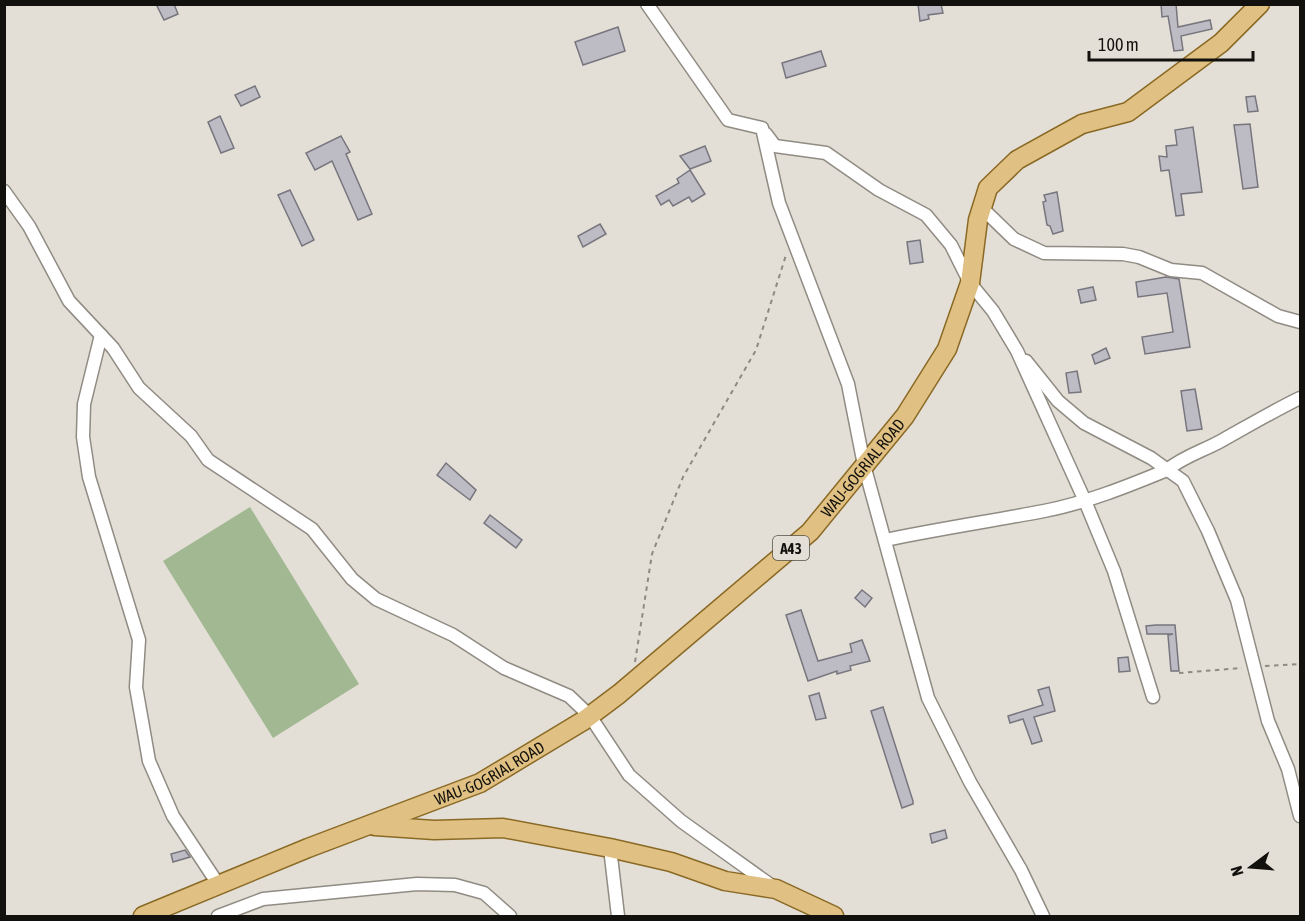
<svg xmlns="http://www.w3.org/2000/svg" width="1305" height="921" viewBox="0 0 1305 921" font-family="'Asap Condensed',sans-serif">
<rect width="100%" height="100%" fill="#e4dfd6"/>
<!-- green -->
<path fill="#a1b892" d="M250 507 359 684 273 738 163 561Z"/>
<!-- building -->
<g fill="#bdbbc4" stroke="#77757d" stroke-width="1.5">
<path d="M156 4H174L178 14 164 20Z"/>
<path d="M918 4H941L943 13 928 15 929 19 920 21Z"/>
<path d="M1161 4H1176L1178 27 1210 20 1212 29 1181 36 1183 50 1174 51 1168 16 1162 17Z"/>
<path d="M618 27 625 51 583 65 575 42Z"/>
<path d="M821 51 826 66 786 78 782 63Z"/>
<path d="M255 86 260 97 241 106 235 95Z"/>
<path d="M1255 96 1258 111 1248 112 1246 97Z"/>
<path d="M220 116 234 148 221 153 208 122Z"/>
<path d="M1250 124 1258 187 1243 189 1234 125Z"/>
<path d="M1193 127 1202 192 1181 194 1184 215 1176 216 1169 170 1161 171 1159 156 1167 157 1166 146 1177 145 1175 130Z"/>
<path d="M341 136 350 152 346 154 372 214 358 220 332 161 315 170 306 153Z"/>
<path d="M705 146 711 161 690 169 680 156Z"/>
<path d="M690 170 705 194 692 202 689 197 673 206 669 200 661 205 656 196 679 183 677 179Z"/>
<path d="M290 190 314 240 302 246 278 195Z"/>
<path d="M1057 192 1063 231 1053 234 1050 226 1047 225 1043 202 1046 201 1044 195Z"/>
<path d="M600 224 606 234 583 247 578 236Z"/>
<path d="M920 240 923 262 910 264 907 242Z"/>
<path d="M1166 277 1179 279 1190 347 1145 354 1142 337 1173 332 1167 293 1138 297 1136 282Z"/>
<path d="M1093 287 1096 300 1081 303 1078 290Z"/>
<path d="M1106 348 1110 358 1095 364 1092 355Z"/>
<path d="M1077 371 1081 392 1069 393 1066 373Z"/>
<path d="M1195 389 1202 429 1187 431 1181 391Z"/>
<path d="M446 463 476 490 470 500 437 475Z"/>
<path d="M490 515 522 540 516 548 484 523Z"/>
<path d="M862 590 872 598 865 607 855 598Z"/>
<path d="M801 610 818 661 852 652 850 644 862 640 870 661 850 666 851 670 837 674V671L808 681 786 615Z"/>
<path d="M1156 625H1175L1179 671H1171L1168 635 1173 634H1147L1146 626Z"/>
<path d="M1128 657 1130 671 1119 672 1118 658Z"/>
<path d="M1049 687 1055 711 1034 717 1042 741 1032 744 1023 719 1010 723 1008 716 1043 705 1038 690Z"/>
<path d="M819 693 826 718 816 720 809 696Z"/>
<path d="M883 707 913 801V804L902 808 871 711Z"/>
<path d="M945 830 947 838 932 843 930 834Z"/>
<path d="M185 850 190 857 173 862 171 854Z"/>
</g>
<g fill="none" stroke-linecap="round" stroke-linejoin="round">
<defs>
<g id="street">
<path d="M647 4 728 120 762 128 779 203 848 384 864 465 928 698 970 782 1021 870 1043 916"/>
<path d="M766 134 775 146 826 153 879 190 926 215 951 245 970 283 993 311 1017 351 1085 501 1114 571 1153 697"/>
<path d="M4 191 29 226 69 301 113 348 139 388 191 436 208 460 312 529 352 579 376 599 453 635 504 668 569 696 590 716 629 775 681 821 772 886"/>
<path d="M982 208 1014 239 1044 253 1123 254 1139 257 1171 270 1202 273 1278 316 1300 322"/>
<path d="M101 335 84 404 83 437 89 477 139 640 136 687 149 761 173 816 218 884"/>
<path d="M1026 361 1058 401 1084 423 1151 458 1183 481 1208 531 1237 600 1268 721 1288 769 1300 816"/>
<path d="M885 540C938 529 991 521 1044 511 1086 503 1128 486 1167 470 1184 456 1203 451 1221 441 1248 426 1273 411 1300 398"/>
<path d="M610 848 618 916"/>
<path d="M218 916 263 899 417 884 455 885 484 893 510 916"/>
</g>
<g id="primary">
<path d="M375 826 434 830 503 828 610 848 671 862 725 881 776 889 834 916"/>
<path id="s1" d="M143 916 308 848 480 783 583 721 619 694 810 532 905 416 947 349 970 283 978 220 988 188 1017 160 1082 124 1128 112 1221 43 1260 4"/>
</g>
</defs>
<!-- street casing -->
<use href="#street" stroke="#908b83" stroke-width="15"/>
<!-- primary casing -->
<use href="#primary" stroke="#8a6924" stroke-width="21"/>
<!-- path -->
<g stroke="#8d8a83" stroke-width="2" stroke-dasharray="4.5 4.5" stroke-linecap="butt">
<path d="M635 662 652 554 683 477 756 350 786 255"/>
<path d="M1265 666 1300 664"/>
<path d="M1179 673 1242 668"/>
</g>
<!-- street -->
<use href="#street" stroke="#fff" stroke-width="12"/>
<!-- primary -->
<use href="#primary" stroke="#e0c183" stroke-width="18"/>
</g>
<g text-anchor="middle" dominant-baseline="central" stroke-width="6" stroke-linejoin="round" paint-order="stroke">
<!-- shield labels -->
<rect fill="#e4dfd6" stroke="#514f4a" stroke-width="1.5" x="773" y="536" width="36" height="24" rx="4.5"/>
<g font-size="15" font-weight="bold" fill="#12110e">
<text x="791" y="548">A43</text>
</g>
<!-- street labels -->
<g font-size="16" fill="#12110e" stroke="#e4dfd6">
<text stroke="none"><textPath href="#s1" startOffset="861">WAU-GOGRIAL ROAD</textPath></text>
<text stroke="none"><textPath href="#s1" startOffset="375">WAU-GOGRIAL ROAD</textPath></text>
</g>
</g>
<!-- border -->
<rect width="1305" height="921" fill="none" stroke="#12110e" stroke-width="12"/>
<!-- north arrow -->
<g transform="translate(1251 867) rotate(254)" stroke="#e4dfd6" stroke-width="4.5" paint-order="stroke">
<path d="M0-4.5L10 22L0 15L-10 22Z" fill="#12110e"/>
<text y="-9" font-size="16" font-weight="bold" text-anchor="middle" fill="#12110e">N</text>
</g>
<!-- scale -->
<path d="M1089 51v9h164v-9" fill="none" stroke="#12110e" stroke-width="3"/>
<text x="1098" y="51" font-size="18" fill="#12110e" stroke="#e4dfd6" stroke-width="4.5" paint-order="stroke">100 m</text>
</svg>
